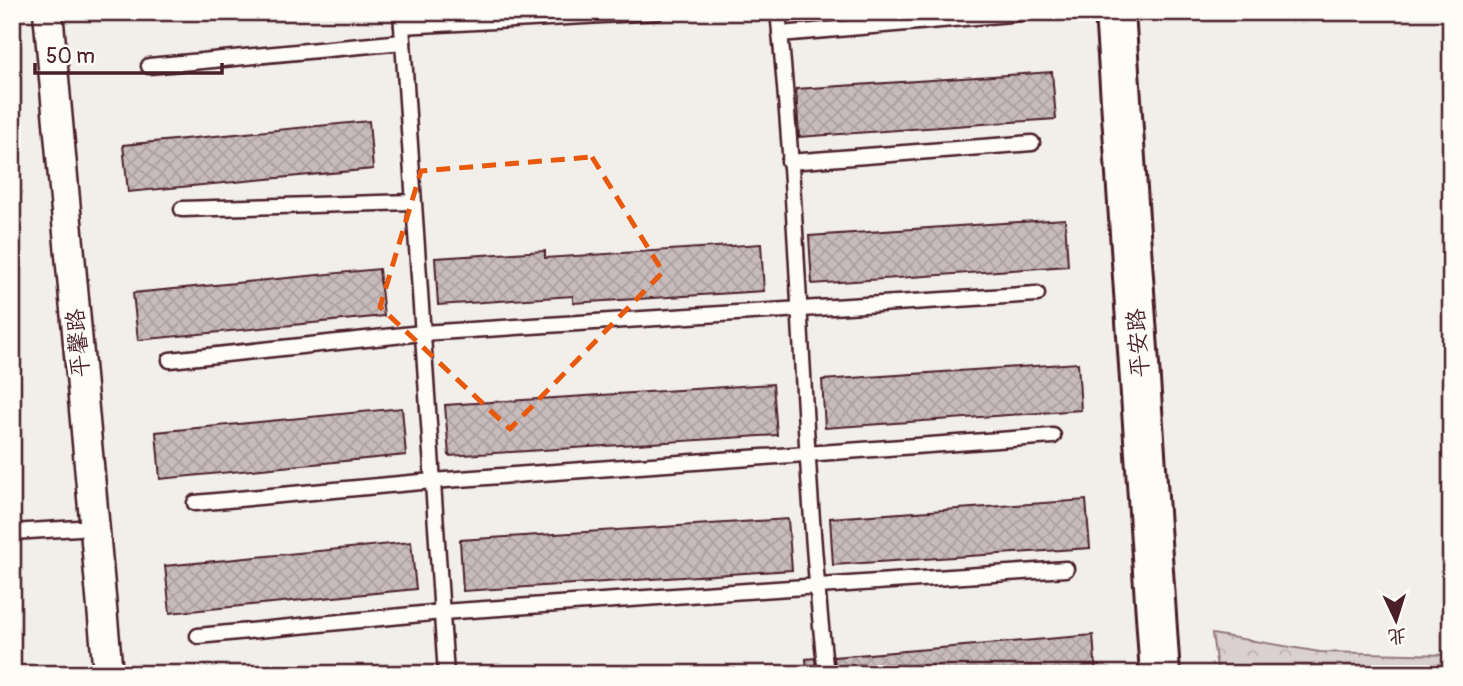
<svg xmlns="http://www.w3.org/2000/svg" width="1463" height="686" viewBox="0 0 1463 686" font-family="Pangolin,'LXGW WenKai TC',sans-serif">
<defs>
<pattern id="forest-crowns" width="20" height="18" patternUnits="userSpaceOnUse" patternTransform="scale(1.75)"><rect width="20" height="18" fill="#d9d0cf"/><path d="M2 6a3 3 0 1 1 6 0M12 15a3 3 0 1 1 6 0" fill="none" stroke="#bcb2b2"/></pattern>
<pattern id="building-cross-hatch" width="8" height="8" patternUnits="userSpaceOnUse" patternTransform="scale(1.75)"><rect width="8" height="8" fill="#c8bbbb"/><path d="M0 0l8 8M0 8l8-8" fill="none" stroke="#ada0a1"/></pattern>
</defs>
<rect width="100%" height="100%" fill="#f2efeb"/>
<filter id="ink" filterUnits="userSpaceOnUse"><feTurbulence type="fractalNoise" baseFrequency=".0143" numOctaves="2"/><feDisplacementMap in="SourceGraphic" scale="14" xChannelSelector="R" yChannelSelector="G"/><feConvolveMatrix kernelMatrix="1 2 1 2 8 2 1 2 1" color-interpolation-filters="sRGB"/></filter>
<g filter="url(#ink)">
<!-- forest -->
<path fill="url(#forest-crowns)" stroke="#92787d" stroke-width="2" d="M1212 634 1320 652 1451 655V674H1218Z"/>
<!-- building -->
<g fill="url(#building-cross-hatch)" stroke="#4a1f2b" stroke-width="2">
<path d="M1052 72 1056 119 799 137 796 89Z"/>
<path d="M369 121 373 169 128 192 123 145Z"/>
<path d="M1065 219 1068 266 812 284 809 236Z"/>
<path d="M761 244 764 291 573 303V296L438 305 435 258 545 251V258Z"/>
<path d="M379 269 384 316 138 340 133 293Z"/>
<path d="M1078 363 1081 410 825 428 822 380Z"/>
<path d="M773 384 777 435 449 456 445 405Z"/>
<path d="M402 408 406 455 160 479 156 432Z"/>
<path d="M1086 500 1090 548 833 565 830 518Z"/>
<path d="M788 519 792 570 463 591 460 540Z"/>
<path d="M411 542 416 589 170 613 165 566Z"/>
<path d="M1093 635 1096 674H836L834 657Z"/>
<path d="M815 658 816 674H807L806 659Z"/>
</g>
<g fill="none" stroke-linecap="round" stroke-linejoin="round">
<defs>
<g id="lane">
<path d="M401 12 446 674"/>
<path d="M778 12C801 232 801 454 826 674"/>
<path d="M402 26 657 12"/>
<path d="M780 34 1022 13"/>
<path d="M149 66 403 42"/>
<path d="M789 162 1032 143"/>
<path d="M182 209 412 202"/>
<path d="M170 360 422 333 1037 294"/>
<path d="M195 503 432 481 1053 436"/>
<path d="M12 532 95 527"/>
<path d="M198 636 442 612 1066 569"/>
</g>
<path id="street" d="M48 12 108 674"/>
<path id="secondary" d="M1115 12 1160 674"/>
</defs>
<!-- lane casing -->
<use href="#lane" stroke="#4a1f2b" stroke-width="19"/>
<!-- street casing -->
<use href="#street" stroke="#4a1f2b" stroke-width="33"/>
<!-- secondary casing -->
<use href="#secondary" stroke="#4a1f2b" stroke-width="44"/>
<!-- lane -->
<use href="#lane" stroke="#fdfcf7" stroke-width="14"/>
<!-- street -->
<use href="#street" stroke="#fdfcf7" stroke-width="28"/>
<!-- secondary -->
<use href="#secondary" stroke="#fdfcf7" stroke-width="38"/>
</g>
</g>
<!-- marked area -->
<path fill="none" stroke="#e8590c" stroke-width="5" stroke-dasharray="14 9" stroke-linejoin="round" d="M592 157 663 272 510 429 380 307 421 171Z"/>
<g text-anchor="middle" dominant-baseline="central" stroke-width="6" stroke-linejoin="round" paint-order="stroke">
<!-- street labels -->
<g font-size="23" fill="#4a1f2b" stroke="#fdfcf7">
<text transform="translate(78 343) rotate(-95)">平馨路</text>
<text transform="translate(1138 343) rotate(-94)">平安路</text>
</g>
</g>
<!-- margin -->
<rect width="1463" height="686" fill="none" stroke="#fdfcf7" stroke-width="42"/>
<rect x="21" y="21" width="1421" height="644" fill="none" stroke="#4a1f2b" stroke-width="2.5" filter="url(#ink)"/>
<!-- north arrow -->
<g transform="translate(1396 620) rotate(176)" stroke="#fdfcf7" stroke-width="5" paint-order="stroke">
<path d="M0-5L12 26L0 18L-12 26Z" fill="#4a1f2b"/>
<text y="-10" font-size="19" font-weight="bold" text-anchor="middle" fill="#4a1f2b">北</text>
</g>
<!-- scale -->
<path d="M35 63v10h187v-10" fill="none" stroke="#4a1f2b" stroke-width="3.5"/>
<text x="46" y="63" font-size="21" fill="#4a1f2b" stroke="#fdfcf7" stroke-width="5" paint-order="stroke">50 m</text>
</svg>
